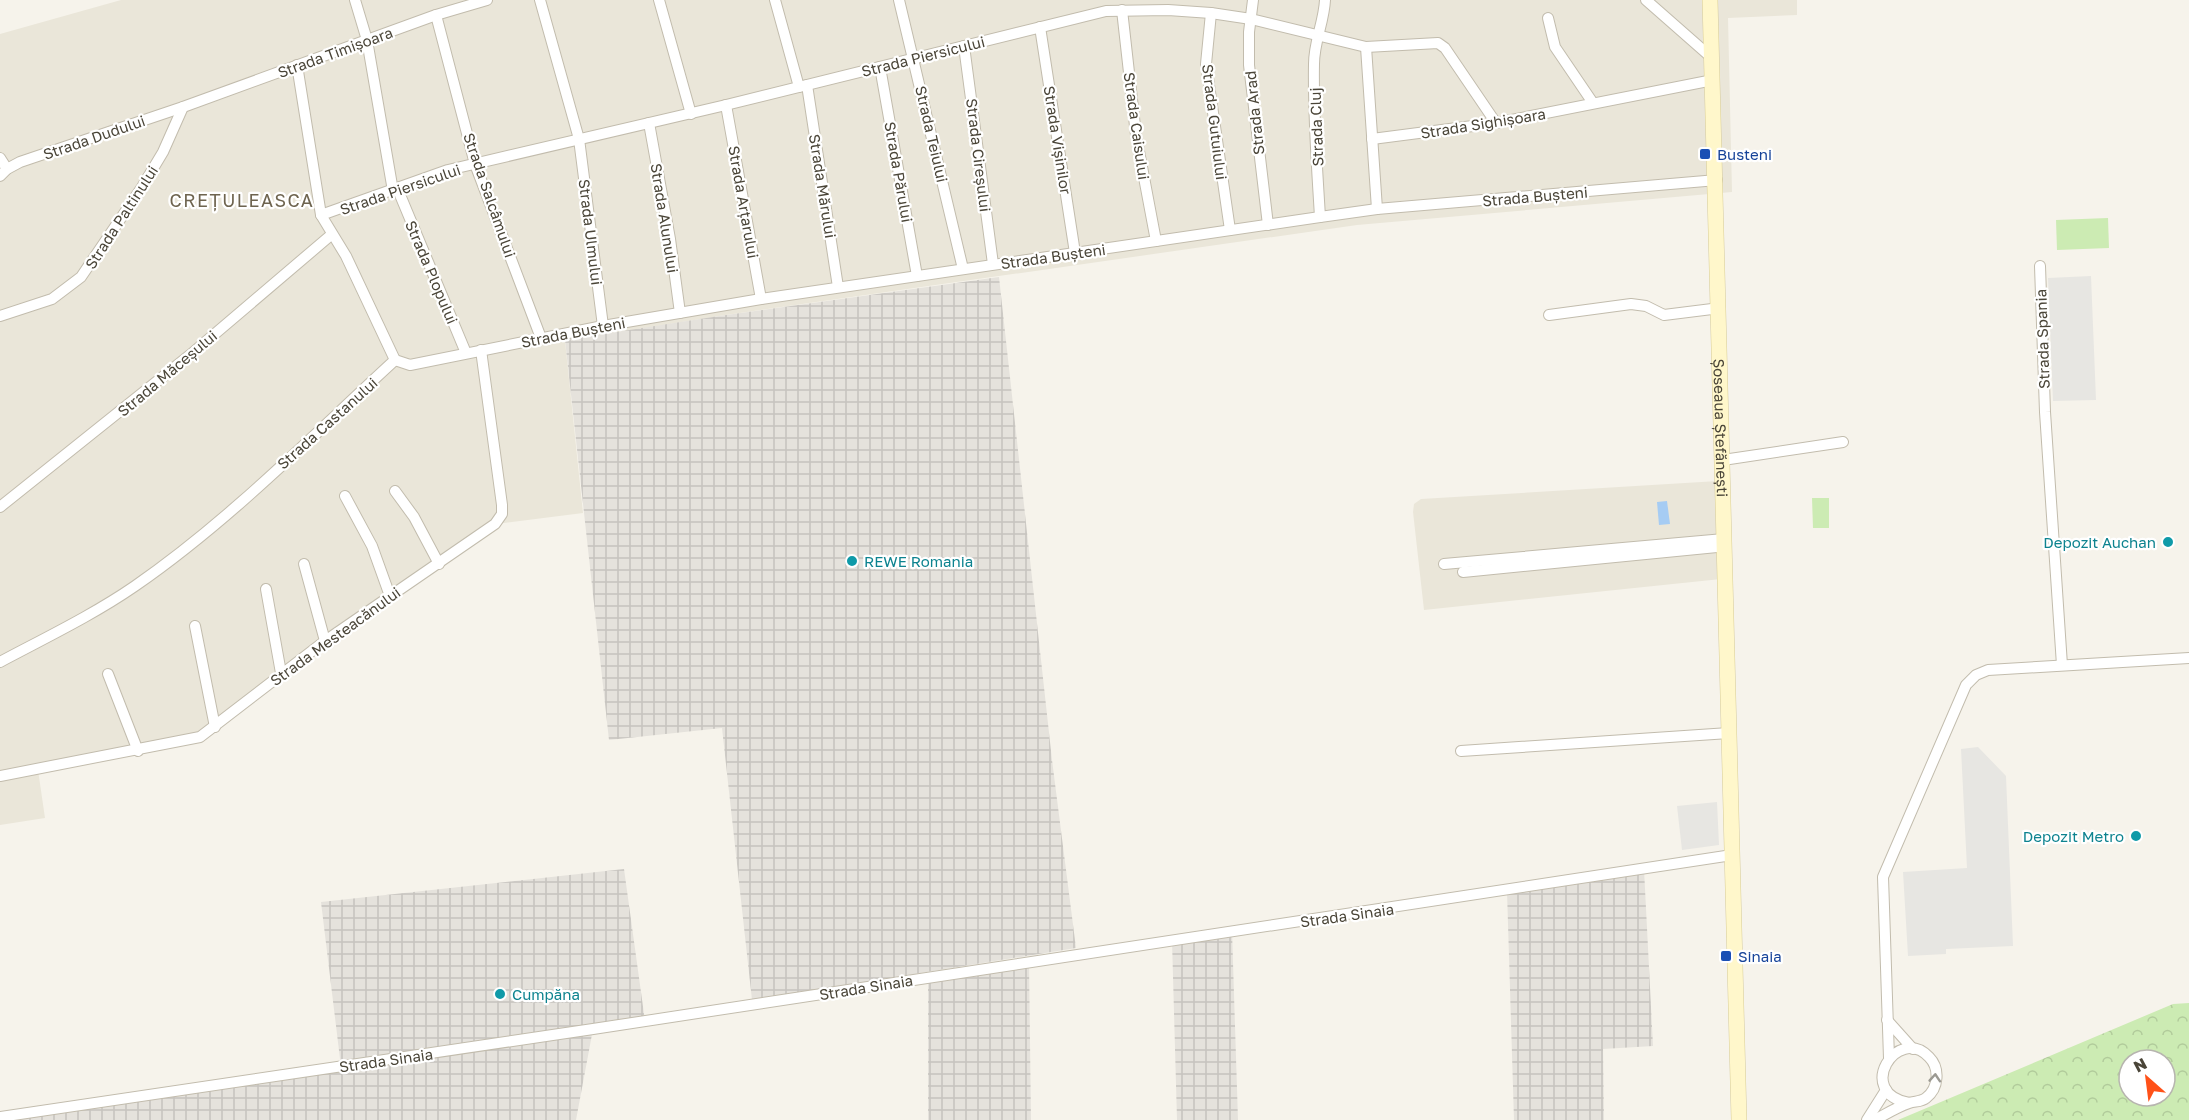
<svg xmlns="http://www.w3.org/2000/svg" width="2189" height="1120" viewBox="0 0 2189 1120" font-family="'Golos Text',sans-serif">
<defs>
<pattern id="industrial-grid" width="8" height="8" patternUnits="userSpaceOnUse" patternTransform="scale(1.5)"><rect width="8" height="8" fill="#e5e2dc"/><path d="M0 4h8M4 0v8" fill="none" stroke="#c6c3be"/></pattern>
<pattern id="forest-crowns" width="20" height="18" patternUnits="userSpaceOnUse" patternTransform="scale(1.5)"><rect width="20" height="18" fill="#ccebb3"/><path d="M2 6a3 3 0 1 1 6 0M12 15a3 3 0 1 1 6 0" fill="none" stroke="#b1cb9b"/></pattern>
</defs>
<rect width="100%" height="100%" fill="#f6f3eb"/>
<!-- residential -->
<g fill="#eae6d9">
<path d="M121 0H1797V15L1728 18 1732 192 1357 225 719 316 565 341 583 513 495 524 208 732 38 770 45 818 0 825V34Z"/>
<path d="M1718 481 1721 579 1424 610 1413 512 1414 504 1421 499Z"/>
</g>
<!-- industrial -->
<g fill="url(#industrial-grid)">
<path d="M999 277 1052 760 1076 948 752 1000 722 728 609 740 565 340 719 316Z"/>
<path d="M624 869 645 1021 593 1029 576 1120H0L341 1067 321 902Z"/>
<path d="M1644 869 1653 1046 1603 1049 1604 1120H1514L1507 891Z"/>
<path d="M1232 931 1238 1120H1177L1172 940Z"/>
<path d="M1029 962 1031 1120H928V978Z"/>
</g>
<!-- forest -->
<path fill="url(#forest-crowns)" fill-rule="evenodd" d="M2189 1003V1120H1898L2173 1004ZM2129 1060H2165V1096H2129Z"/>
<!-- garden -->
<g fill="#ccebb3">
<path d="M2108 218 2109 248 2057 250 2056 220Z"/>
<path d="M1812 498H1829V528H1813Z"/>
</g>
<!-- parking -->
<g fill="#e7e6e2">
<path d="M2091 276 2096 400 2053 401 2048 278Z"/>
<path d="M1978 747 2006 776 2013 946 1946 949V954L1908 956 1903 872 1967 868 1961 749Z"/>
<path d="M1717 802 1719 845 1682 850 1677 806Z"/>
</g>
<!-- water -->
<path fill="#a6ccf3" d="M1667 501 1670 524 1659 525 1657 502Z"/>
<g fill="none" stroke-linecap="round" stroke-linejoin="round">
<defs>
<g id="minor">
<path d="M355 0 367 40 393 191"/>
<path d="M540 0 579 139 603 326"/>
<path d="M659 0 691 114"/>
<path d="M775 0 799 87"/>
<path d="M899 0 963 269"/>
<path d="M1253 0 1249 32V65L1268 225"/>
<path d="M1646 0 1712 58"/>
<path d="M1122 10 1136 135 1156 241"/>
<path d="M1211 13 1206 64 1230 230"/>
<path d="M436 15 475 164 541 338"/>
<path d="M1548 18 1555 47 1593 103"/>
<path d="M1040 27 1075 253"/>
<path d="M964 46 993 264"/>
<path d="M1366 47 1377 209"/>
<path d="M297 65 321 215 346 256 395 360"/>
<path d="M880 67 917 276"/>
<path d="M807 85 838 287"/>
<path d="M726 105 761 299"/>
<path d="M649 123 670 239 680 313"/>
<path d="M1372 139 1496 123 1713 80"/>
<path d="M0 158 7 169"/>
<path d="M0 176 7 169 20 162 183 107 436 15 487 0"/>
<path d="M398 190 466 353"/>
<path d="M321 215 448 170 726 105 1106 11 1168 10 1211 13 1251 19 1366 47 1438 43 1445 48 1496 123"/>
<path d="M1320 217C1317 166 1313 115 1314 64 1314 41 1324 22 1325 0"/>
<path d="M2040 266 2045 412 2062 665"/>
<path d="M1549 315 1631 304 1646 306 1664 315 1720 308"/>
<path d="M0 316 52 299 81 277 142 187 163 152 183 107"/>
<path d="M395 360 410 365 603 326 761 299 1320 217 1377 209 1717 180"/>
<path d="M1723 460 1843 442"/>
<path d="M395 491 414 517 439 564"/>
<path d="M345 496 372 546 390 596"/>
<path d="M0 507 190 355 331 235"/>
<path d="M304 564 325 641"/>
<path d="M1444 564 1724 539"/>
<path d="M1463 572 1717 547"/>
<path d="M266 589 281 673"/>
<path d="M195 626 215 727"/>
<path d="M0 662C45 638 93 615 135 586 229 521 310 438 395 360"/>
<path d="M108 674 138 751"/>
<path d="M1461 751 1729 733"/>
<path d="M0 776 200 737 325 641 495 524 502 514V505L481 350"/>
<path d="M1887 1020 1913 1049"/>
<path d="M1889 1058 1883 877 1966 685 1976 675 1988 670 2189 658"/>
<path d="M0 1117 593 1029 1732 855"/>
<path d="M1867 1120 1886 1090"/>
<path d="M1875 1120C1886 1114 1897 1107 1909 1103 1915 1101 1921 1102 1926 1098 1939 1088 1940 1068 1929 1057 1897 1024 1854 1093 1909 1103"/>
</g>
<g id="secondary">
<path id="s1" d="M1710 0 1739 1120"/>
</g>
</defs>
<!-- minor casing -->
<use href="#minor" stroke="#c2bcad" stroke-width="12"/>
<!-- secondary casing -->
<use href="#secondary" stroke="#d7cc99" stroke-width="16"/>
<!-- minor -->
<use href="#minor" stroke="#fff" stroke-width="10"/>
<!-- secondary -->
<use href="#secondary" stroke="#fff7cb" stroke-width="15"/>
</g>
<!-- one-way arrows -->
<defs><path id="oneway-chevron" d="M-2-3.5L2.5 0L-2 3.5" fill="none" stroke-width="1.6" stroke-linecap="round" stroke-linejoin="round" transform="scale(1.5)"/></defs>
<use stroke="#9b9992" href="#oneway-chevron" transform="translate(1935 1078) rotate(-86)"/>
<!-- markers -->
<g fill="#1a4fb4" stroke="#fff" stroke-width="2">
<rect x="1699" y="148" width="12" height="12" rx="3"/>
<rect x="1720" y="950" width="12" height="12" rx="3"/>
</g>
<g fill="#0f9aa8" stroke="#fff" stroke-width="2">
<circle cx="2168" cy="542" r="6"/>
<circle cx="852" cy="561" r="6"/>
<circle cx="2136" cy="836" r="6"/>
<circle cx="500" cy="994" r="6"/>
</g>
<g text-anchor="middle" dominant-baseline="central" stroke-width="4.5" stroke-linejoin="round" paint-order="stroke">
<!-- street labels -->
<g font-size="15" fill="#4a4538" stroke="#fff">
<text transform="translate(335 52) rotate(-20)">Strada Timișoara</text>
<text transform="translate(923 56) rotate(-14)">Strada Piersicului</text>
<text transform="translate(1254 113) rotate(-96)">Strada Arad</text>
<text transform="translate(1215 122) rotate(83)">Strada Gutuiului</text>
<text transform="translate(1483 123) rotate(-9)">Strada Sighișoara</text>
<text transform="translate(1137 126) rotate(82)">Strada Caisului</text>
<text transform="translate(1316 127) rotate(-92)">Strada Cluj</text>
<text transform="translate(932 134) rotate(77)">Strada Teiului</text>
<text transform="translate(94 137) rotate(-19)">Strada Dudului</text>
<text transform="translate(1058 140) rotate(81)">Strada Vișinilor</text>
<text transform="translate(979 155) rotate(83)">Strada Cireșului</text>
<text transform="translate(899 172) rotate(80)">Strada Părului</text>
<text transform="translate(823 186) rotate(81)">Strada Mărului</text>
<text transform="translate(400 189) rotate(-19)">Strada Piersicului</text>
<text transform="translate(490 195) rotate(71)">Strada Salcâmului</text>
<text transform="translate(1535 196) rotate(-5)">Strada Bușteni</text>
<text transform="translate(744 202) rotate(80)">Strada Arțarului</text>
<text transform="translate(121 217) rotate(-57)">Strada Paltinului</text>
<text transform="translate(665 218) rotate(81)">Strada Alunului</text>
<text transform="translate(591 232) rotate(83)">Strada Ulmului</text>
<text transform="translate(1053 256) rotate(-8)">Strada Bușteni</text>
<text transform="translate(432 272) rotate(67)">Strada Plopului</text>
<text transform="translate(573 332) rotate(-11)">Strada Bușteni</text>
<text transform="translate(2042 339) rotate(-92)">Strada Spania</text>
<text transform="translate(167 373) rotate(-40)">Strada Măceșului</text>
<text transform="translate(327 423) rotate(-42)">Strada Castanului</text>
<text stroke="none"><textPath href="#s1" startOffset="428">Șoseaua Ștefănești</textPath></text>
<text transform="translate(335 636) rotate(-36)">Strada Mesteacănului</text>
<text transform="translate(1347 915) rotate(-8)">Strada Sinaia</text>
<text transform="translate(866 987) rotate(-9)">Strada Sinaia</text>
<text transform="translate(386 1060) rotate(-8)">Strada Sinaia</text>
</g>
<!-- transit labels -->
<g font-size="15" fill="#164399" stroke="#fff" text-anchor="start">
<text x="1717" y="154">Busteni</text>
<text x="1738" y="956">Sinaia</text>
</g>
<!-- culture labels -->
<g font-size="15" fill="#0d838f" stroke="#fff" text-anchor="end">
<text x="2156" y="542">Depozit Auchan</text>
<text x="864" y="561" text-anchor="start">REWE Romania</text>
<text x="2124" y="836">Depozit Metro</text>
<text x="512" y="994" text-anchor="start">Cumpăna</text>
</g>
<!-- quarter labels -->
<g font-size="18" letter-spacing="1.5" fill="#6e644f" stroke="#fff">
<text x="242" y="200">CREȚULEASCA</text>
</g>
</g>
<!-- north arrow -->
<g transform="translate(2147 1078) rotate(332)"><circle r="28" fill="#ffffff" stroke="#b7b5af" stroke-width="1.5"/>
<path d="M0-4.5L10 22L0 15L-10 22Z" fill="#ff5118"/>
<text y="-9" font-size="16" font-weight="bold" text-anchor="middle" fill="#4a4538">N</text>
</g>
</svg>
